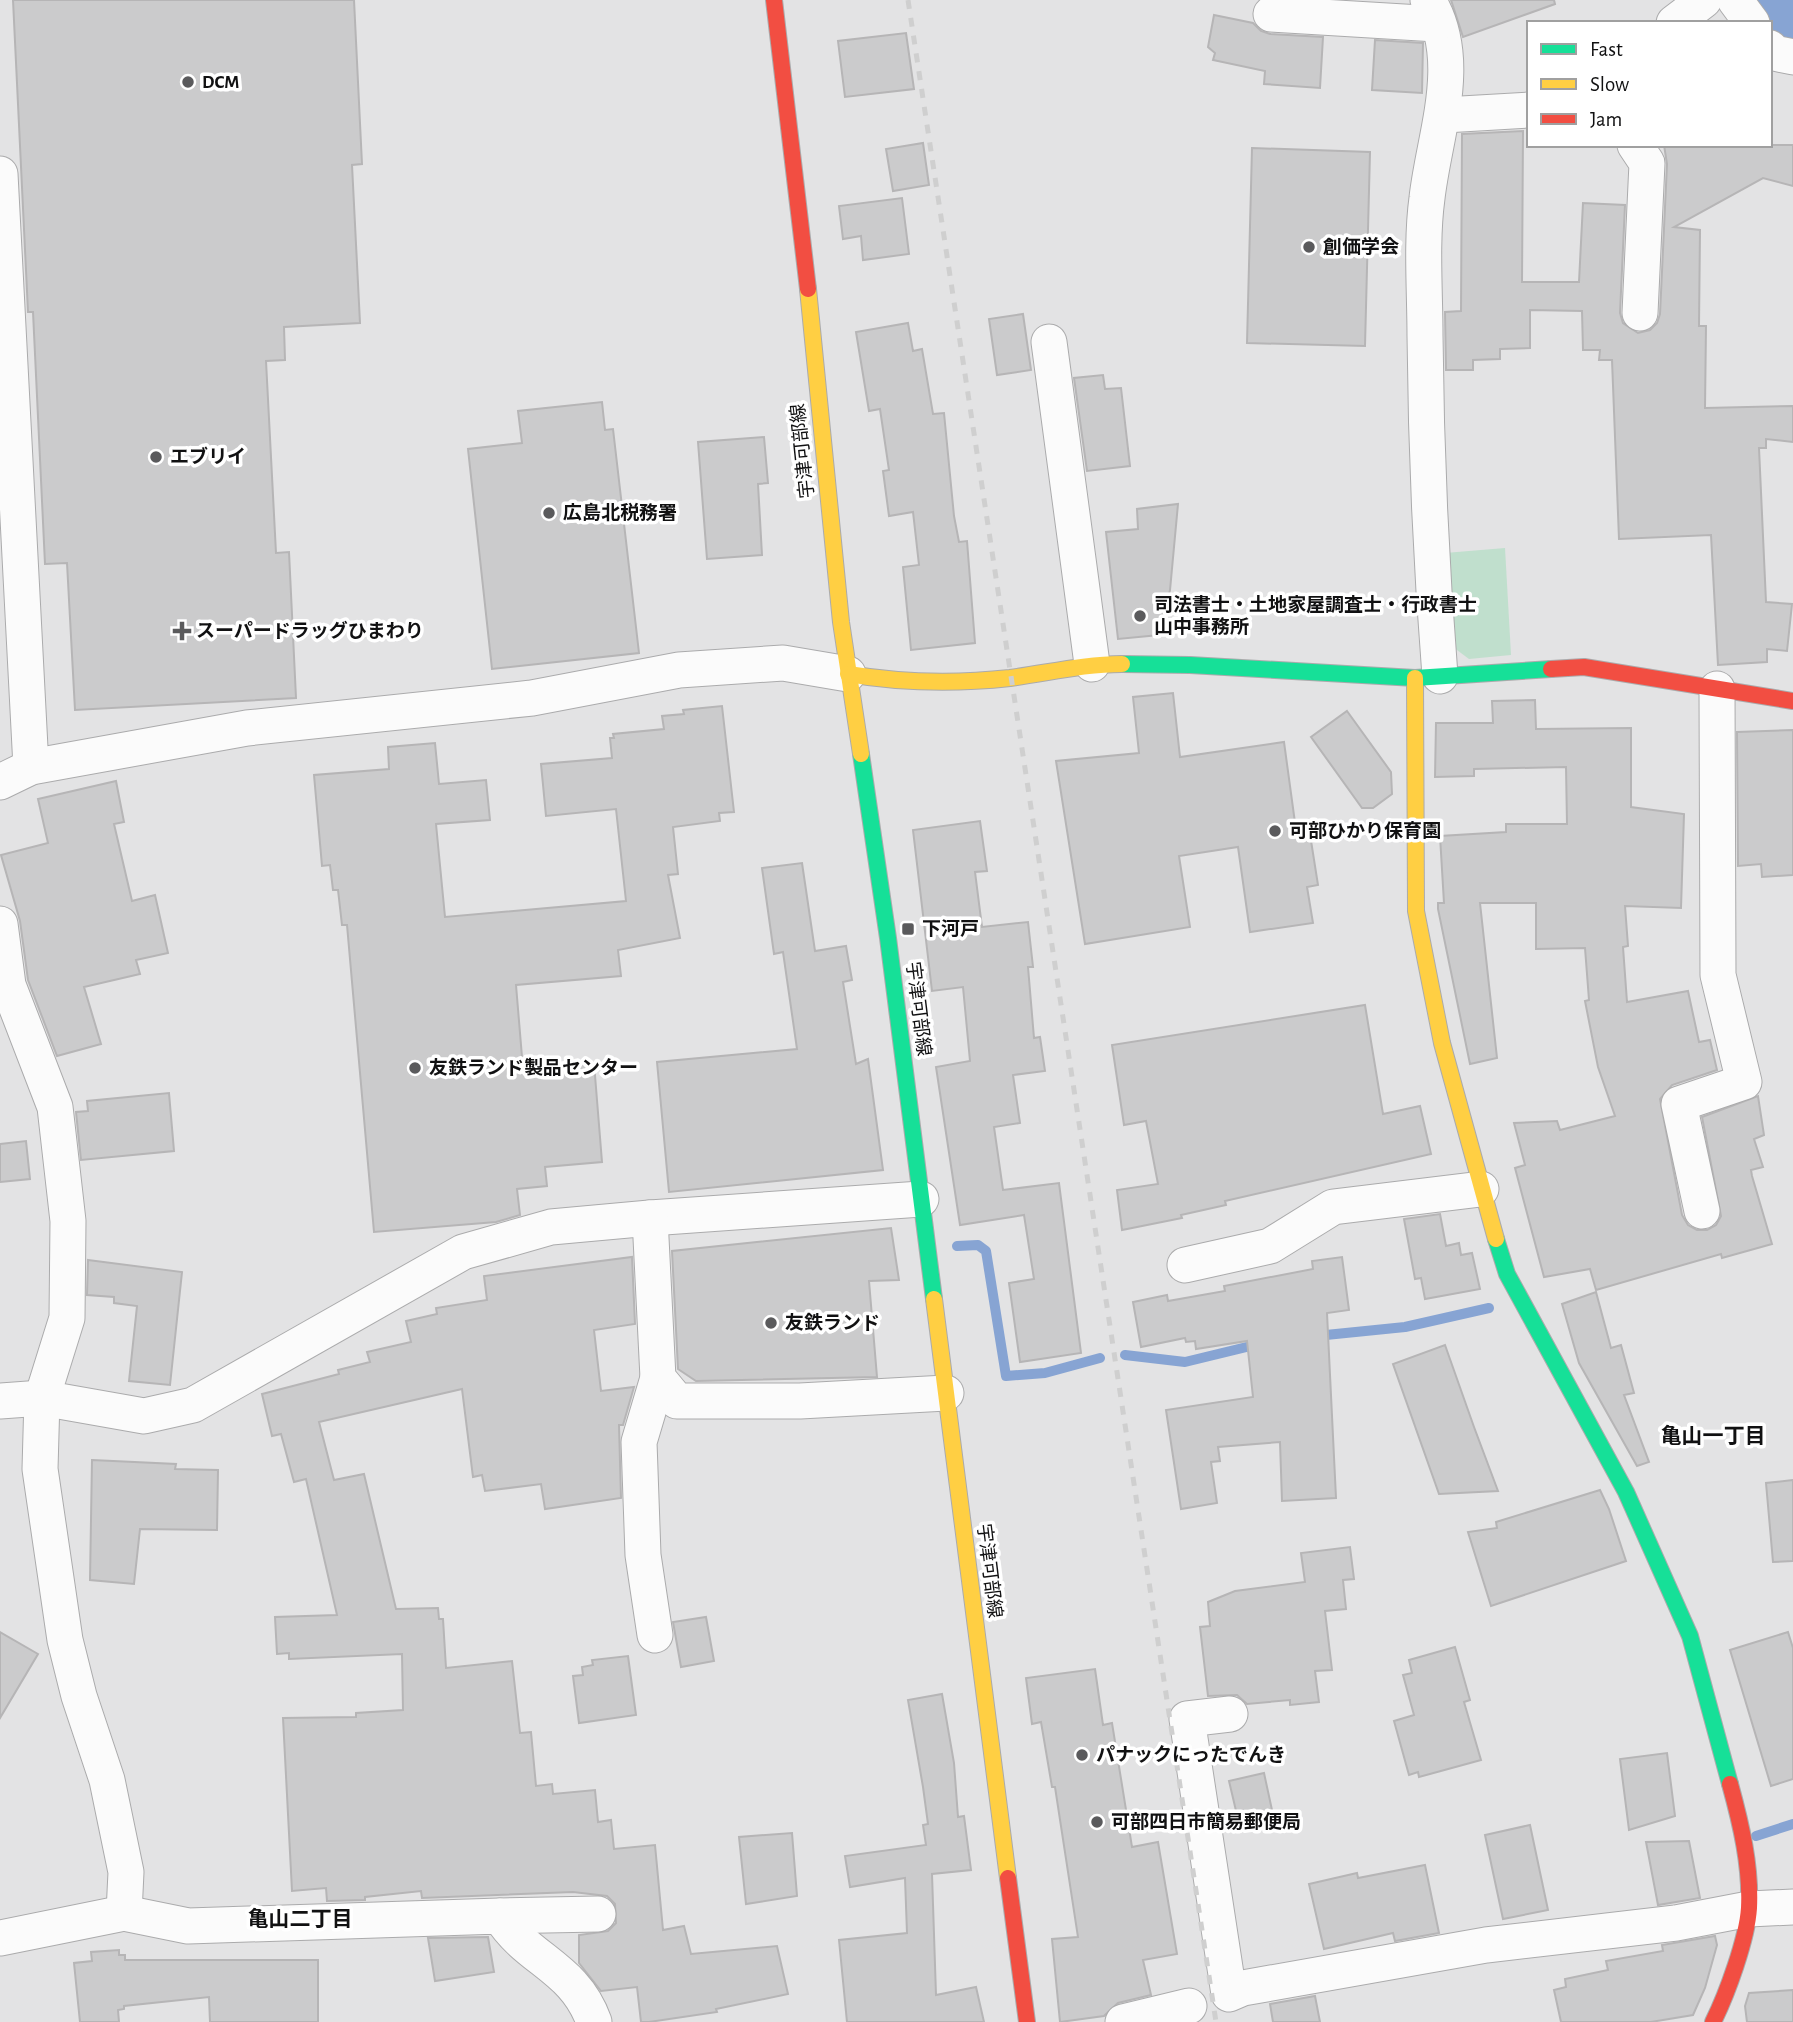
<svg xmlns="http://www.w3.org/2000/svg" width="1793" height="2022" viewBox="0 0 1793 2022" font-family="'Alegreya Sans','Noto Sans JP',sans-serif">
<rect width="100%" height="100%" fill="#e3e3e4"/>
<!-- green -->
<path fill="#c0dfcd" d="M1505 548 1511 655 1469 659 1453 647 1445 553Z"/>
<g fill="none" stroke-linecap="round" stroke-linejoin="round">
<!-- stream -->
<g stroke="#87a4d3" stroke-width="10">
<path d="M957 1246 978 1245 986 1251 1006 1376 1045 1373 1100 1358"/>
<path d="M1316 1336 1405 1327 1489 1308"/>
<path d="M1125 1355 1185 1362 1259 1344"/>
<path d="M1756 1836 1793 1824"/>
</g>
<!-- river -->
<path stroke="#87a4d3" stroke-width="63" d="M1754 0 1774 27 1793 37"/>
</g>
<!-- building -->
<g fill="#cbcbcc" stroke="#b6b5b6" stroke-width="2">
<path d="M13 0H354L362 164 352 165 360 323 284 327 285 360 266 361 276 553 289 552 296 698 75 710 67 563 45 564 33 312H28Z"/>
<path d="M1451 0H1554L1555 4 1463 37Z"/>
<path d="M1214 15 1253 23 1261 31 1270 34 1323 37 1320 88 1264 84 1265 71 1213 60 1215 53 1208 47Z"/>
<path d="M906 33 914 89 845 97 838 41Z"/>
<path d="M1375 40 1423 43 1422 93 1372 90Z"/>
<path d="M1523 131 1522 282H1579L1583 203 1625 205 1620 313 1623 323 1638 333 1650 330 1657 323 1660 314 1667 164 1664 145H1793V186L1763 178 1674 227 1700 230 1699 326H1706L1705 408 1793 406V442L1766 439V448H1759L1766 602 1792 604 1787 651 1767 649V662L1718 665 1711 535 1619 539 1612 360H1599L1600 350H1583L1582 311 1530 310V348L1500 349V359L1473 360V370H1446L1445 312 1461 311 1462 134Z"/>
<path d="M923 143 929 185 893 191 886 149Z"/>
<path d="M1252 148 1370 152 1365 346 1247 343Z"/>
<path d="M902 198 909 254 863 260 861 236 843 239 839 206Z"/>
<path d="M1023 314 1031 370 997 375 989 319Z"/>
<path d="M908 323 913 351 922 349 933 414 944 413 954 516 959 542 967 541 975 643 911 650 903 567 919 565 913 512 889 516 883 471 889 470 880 409 869 411 856 332Z"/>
<path d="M1103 375 1105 389 1121 388 1130 466 1087 471 1074 378Z"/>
<path d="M602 402 605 430 613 429 639 653 492 669 468 449 522 443 518 411Z"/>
<path d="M764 437 768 483 758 484 762 555 707 559 698 442Z"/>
<path d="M1178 504 1170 590 1159 635 1118 639 1106 532 1138 529 1137 509Z"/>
<path d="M1173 693 1180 757 1284 742 1296 830 1309 828 1318 885 1307 887 1313 923 1250 932 1238 847 1179 856 1190 927 1085 944 1056 761 1139 753 1133 697Z"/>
<path d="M1535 700 1536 729 1631 728V807L1684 814 1681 908 1625 906 1628 946 1623 947 1627 1002 1688 991 1699 1042 1710 1040 1717 1070 1672 1085 1660 1099 1682 1215 1688 1225 1697 1230H1707L1716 1225 1721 1216 1702 1117 1758 1096 1764 1135 1754 1139 1763 1167 1751 1170 1752 1176 1772 1244 1722 1258 1721 1254 1596 1290 1590 1269 1544 1277 1515 1168 1525 1165 1514 1123 1557 1121 1560 1130 1615 1116 1598 1067 1585 1001 1589 1000 1585 948 1536 949V903H1480L1497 1058 1470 1064 1438 909V903H1444L1440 836 1506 832V824H1567L1566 767 1474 769V776L1435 777 1436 723H1493L1492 701Z"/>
<path d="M722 706 734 812 719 813 720 821 673 827 678 874 668 875 680 938 618 950 621 976 516 985 523 1069 594 1063 602 1162 545 1167 547 1186 517 1189 520 1215 496 1222 374 1232 347 925H342L338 890H333L330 865 322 866 314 775 389 769 388 747 435 743 439 784 486 780 490 820 436 824 445 917 626 901 616 809 546 816 541 764 612 758 610 738H614L613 734 664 729 662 716 684 714 683 710Z"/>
<path d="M1347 711 1391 772 1392 794 1373 808H1362L1311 737Z"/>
<path d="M1793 730V875L1762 877 1761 864 1738 866 1737 732Z"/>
<path d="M116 781 124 822 114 824 132 901 155 895 168 953 136 960 140 974 84 987 101 1044 57 1056 28 980 20 921 1 855 48 843 38 799Z"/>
<path d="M980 821 987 871 975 872 982 927 1028 922 1033 967H1028L1034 1038 1040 1037 1045 1071 1013 1075 1020 1123 994 1127 1003 1190 1059 1183 1081 1353 1020 1362 1009 1283 1034 1279 1024 1215 960 1225 936 1067 970 1061 963 987 932 991 913 830Z"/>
<path d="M802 863 815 951 846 946 852 980 843 982 856 1064 868 1059 883 1170 669 1192 657 1062 797 1049 783 952 774 954 762 868Z"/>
<path d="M1365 1005 1383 1114 1420 1106 1431 1154 1225 1201 1226 1205 1181 1215 1182 1218 1122 1230 1117 1190 1158 1184 1146 1121 1124 1125 1112 1045Z"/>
<path d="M169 1093 174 1151 81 1160 76 1112 88 1111 87 1101Z"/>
<path d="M26 1141 30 1179 0 1182V1144Z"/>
<path d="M1440 1214 1446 1246 1459 1243 1461 1255 1472 1253 1480 1289 1425 1299 1421 1278 1415 1279 1404 1219Z"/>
<path d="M891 1228 899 1280 869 1281 877 1377 696 1381 678 1369 672 1251Z"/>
<path d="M632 1257 635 1324 594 1330 601 1391 634 1387 623 1425H619L621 1498 545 1509 541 1484 485 1491 482 1475 473 1477 462 1389 319 1422 334 1480 364 1474 396 1609 438 1608 439 1619H443L446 1668 512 1661 520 1733 531 1732 536 1786 552 1784 553 1794 595 1790 598 1822 611 1820 614 1849 655 1845 663 1930 684 1926 691 1954 777 1946 788 1994 716 2009 717 2012 649 2022H641L637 1987 601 1991 579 1963V1935L608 1931 616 1923 615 1904 607 1896 573 1892 422 1898 421 1891 365 1897V1900L327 1901 326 1888 292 1891 283 1718 356 1717V1713L403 1710 402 1654 289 1659V1653L277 1654 275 1617 337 1615 306 1479 294 1482 281 1434 272 1436 262 1394 339 1374 338 1370 370 1362 367 1352 411 1342 406 1321 437 1314 436 1308 487 1300 484 1276Z"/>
<path d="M1342 1257 1349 1310 1327 1313 1336 1498 1282 1501 1280 1442 1218 1447 1220 1461 1211 1462 1217 1503 1181 1509 1166 1410 1253 1397 1247 1341 1196 1349 1195 1341 1186 1342 1185 1338 1141 1347 1133 1302 1167 1295 1168 1301 1225 1291 1224 1286 1313 1269 1312 1261Z"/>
<path d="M88 1260 182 1272 170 1385 129 1381 137 1306 114 1303V1297L87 1295Z"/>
<path d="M1596 1292 1611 1348 1621 1345 1634 1393 1624 1395 1649 1462 1637 1466 1579 1363 1562 1304Z"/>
<path d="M1445 1345 1474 1427 1498 1491 1439 1494 1393 1364Z"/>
<path d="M92 1460 176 1464 175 1469 218 1470 217 1530 140 1529 134 1584 90 1580Z"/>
<path d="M1793 1480V1561L1773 1562 1766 1483Z"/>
<path d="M1600 1490 1609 1509 1626 1561 1491 1606 1468 1532 1497 1528 1496 1522Z"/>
<path d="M1350 1547 1354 1579 1343 1580 1346 1609 1325 1611 1332 1670 1315 1671 1319 1702 1290 1705V1700L1247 1704 1237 1695 1208 1696 1200 1627 1210 1626 1208 1602 1235 1591 1305 1582 1301 1553Z"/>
<path d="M706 1617 714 1661 681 1667 673 1622Z"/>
<path d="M0 1632 38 1654 0 1718Z"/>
<path d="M1788 1632 1793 1648V1779L1771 1786 1730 1650Z"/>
<path d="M1455 1647 1470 1700 1464 1702 1481 1760 1419 1777 1418 1772 1409 1775 1394 1721 1414 1715 1403 1675 1412 1673 1409 1660Z"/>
<path d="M628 1656 636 1715 579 1723 573 1676 583 1675 582 1667 593 1665 592 1660Z"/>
<path d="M1095 1669 1103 1725 1112 1723 1132 1847 1158 1842 1177 1954 1143 1960 1151 1995 1118 2003 1104 2016 1060 2022 1052 1939 1078 1937 1055 1787H1052L1041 1722 1032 1724 1026 1678Z"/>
<path d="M942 1694 954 1763 958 1817 964 1816 971 1870 932 1874 936 1995 976 1987 984 2022H847L839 1940 907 1933 905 1878 850 1887 845 1856 926 1845 923 1825 928 1824 923 1787 908 1700Z"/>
<path d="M1667 1753 1675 1816 1629 1830 1620 1759Z"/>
<path d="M1264 1773 1275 1824 1241 1832 1229 1781Z"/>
<path d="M1530 1825 1548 1910 1503 1919 1485 1835Z"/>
<path d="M792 1833 797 1896 746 1904 739 1837Z"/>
<path d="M1689 1841 1700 1898 1658 1905 1646 1842Z"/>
<path d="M1425 1865 1439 1933 1395 1941 1393 1933 1324 1949 1309 1884 1357 1873 1358 1878Z"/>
<path d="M1715 1936 1717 1945 1705 1988 1693 2015 1651 2022H1561L1554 1990 1566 1987 1565 1979 1608 1970 1606 1961 1663 1951 1662 1945Z"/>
<path d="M488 1937 494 1972 435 1981 428 1938Z"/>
<path d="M119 1950V1955H125V1960H318V2022H210L209 1997 124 2006V2009L118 2010 119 2022H80L74 1963 92 1961 91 1952Z"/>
<path d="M1793 1990V2022H1747L1745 2006 1749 1993Z"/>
<path d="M1315 1996 1320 2022H1273L1270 2004Z"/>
</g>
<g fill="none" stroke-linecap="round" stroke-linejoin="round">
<defs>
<g id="street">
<path d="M1428 0C1465 60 1434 135 1427 198 1421 242 1425 291 1425 336 1426 450 1431 563 1440 676"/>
<path d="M1735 0 1752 23"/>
<path d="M1271 14 1437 24"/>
<path d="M1674 23 1704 0"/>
<path d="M1770 48 1774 53 1793 57"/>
<path d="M1444 115 1529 110"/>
<path d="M1635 145 1647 163 1640 313"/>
<path d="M0 174 31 767"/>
<path d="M1049 342 1092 664"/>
<path d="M0 782 31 767 247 728 532 698 679 670 783 663 848 674"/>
<path d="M0 924 8 985 55 1107 68 1221 67 1318 42 1398 40 1469 65 1640 79 1696 107 1780 126 1872 124 1913"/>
<path d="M1702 1211 1679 1104 1744 1082 1718 975 1717 689"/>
<path d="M650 1218 921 1199"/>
<path d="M1185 1265 1270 1246 1333 1207 1481 1189"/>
<path d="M0 1401 42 1398 144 1416 193 1405 463 1252 551 1227 650 1218 658 1378 677 1401H800L946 1393"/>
<path d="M655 1635 643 1555 639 1442 658 1378"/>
<path d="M1230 1714 1187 1719 1229 1994 1243 1988 1486 1945 1676 1923 1749 1909 1793 1907"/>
<path d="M500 1916 598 1914"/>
<path d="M0 1938 124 1913 188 1926 500 1916C528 1961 574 1966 594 2022"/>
<path d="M1123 2022 1189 2006"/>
</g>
<g id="fast">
<path d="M1122 664 1190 665 1415 678 1551 669"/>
<path d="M861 754 888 938 934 1299"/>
<path d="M1496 1239 1507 1274 1626 1492 1690 1636 1730 1784"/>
</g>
<g id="slow">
<path d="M808 289 841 622 861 754"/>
<path d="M848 674C902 683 955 684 1010 678 1048 673 1084 664 1122 664"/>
<path d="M1415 678 1416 911 1442 1043 1496 1239"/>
<path d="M934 1299 1008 1878"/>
</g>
<g id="jam">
<path d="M774 0 808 289"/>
<path d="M1551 669 1584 667 1793 701"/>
<path d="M1008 1878 1027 2022"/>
<path d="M1713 2022C1727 1994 1747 1939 1749 1908 1751 1866 1741 1824 1730 1784"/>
</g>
</defs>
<!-- street casing -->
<use href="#street" stroke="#ababac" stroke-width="37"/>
<!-- fast casing -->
<use href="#fast" stroke="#ababac" stroke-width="18"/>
<!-- slow casing -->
<use href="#slow" stroke="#ababac" stroke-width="18"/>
<!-- jam casing -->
<use href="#jam" stroke="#ababac" stroke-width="18"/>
<!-- street -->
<use href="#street" stroke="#fbfbfb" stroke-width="35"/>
<!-- fast -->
<use href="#fast" stroke="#16e098" stroke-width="16"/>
<!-- slow -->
<use href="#slow" stroke="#ffcf43" stroke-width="16"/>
<!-- jam -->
<use href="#jam" stroke="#f24e42" stroke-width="16"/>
<!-- rail -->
<path stroke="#cfcfcf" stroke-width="5" stroke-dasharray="9 9" stroke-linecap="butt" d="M908 0 1216 2022"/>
</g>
<!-- markers -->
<g fill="#5a5a5c" stroke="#fff" stroke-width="2.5">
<circle cx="188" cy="82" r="7"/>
<circle cx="1309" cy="247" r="7"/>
<circle cx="156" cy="457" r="7"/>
<circle cx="549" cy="513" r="7"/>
<circle cx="1140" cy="616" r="7"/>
<path d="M178.5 620.5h7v7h7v7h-7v7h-7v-7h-7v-7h7z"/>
<circle cx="1275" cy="831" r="7"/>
<rect x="901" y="922" width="14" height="14" rx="3.5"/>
<circle cx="415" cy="1068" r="7"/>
<circle cx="771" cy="1323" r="7"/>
<circle cx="1082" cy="1755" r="7"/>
<circle cx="1097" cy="1822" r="7"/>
</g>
<g text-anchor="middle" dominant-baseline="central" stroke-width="7" stroke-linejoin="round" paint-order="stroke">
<!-- poi labels -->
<g font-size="19" font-weight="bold" fill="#111112" stroke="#fff" text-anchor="start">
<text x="202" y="82">DCM</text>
<text x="1323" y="247">創価学会</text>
<text x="170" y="457">エブリイ</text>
<text x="563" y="513">広島北税務署</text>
<text x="1154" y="605">司法書士・土地家屋調査士・行政書士<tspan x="1154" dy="22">山中事務所</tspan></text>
<text x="196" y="631">スーパードラッグひまわり</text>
<text x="1289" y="831">可部ひかり保育園</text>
<text x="922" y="929">下河戸</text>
<text x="429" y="1068">友鉄ランド製品センター</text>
<text x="785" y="1323">友鉄ランド</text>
<text x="1096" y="1755">パナックにったでんき</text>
<text x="1111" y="1822">可部四日市簡易郵便局</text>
</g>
<!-- street labels -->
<g font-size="19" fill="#111112" stroke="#fff">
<text transform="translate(803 451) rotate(-96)">宇津可部線</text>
<text transform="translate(918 1009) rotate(83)">宇津可部線</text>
<text transform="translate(989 1571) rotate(83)">宇津可部線</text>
</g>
<!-- neighbourhood labels -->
<g font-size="21" font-weight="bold" fill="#111112" stroke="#fff">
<text x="1713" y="1436">亀山一丁目</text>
<text x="300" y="1919">亀山二丁目</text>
</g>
</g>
<!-- legend -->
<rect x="1527" y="21" width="245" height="126" fill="#ffffff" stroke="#a0a0a0" stroke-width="2"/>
<rect x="1541" y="44" width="35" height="10" fill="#16e098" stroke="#a0a0a0" stroke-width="2"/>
<text x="1590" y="56" font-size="21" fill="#111112">Fast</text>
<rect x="1541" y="79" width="35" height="10" fill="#ffcf43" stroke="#a0a0a0" stroke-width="2"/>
<text x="1590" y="91" font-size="21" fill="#111112">Slow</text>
<rect x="1541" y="114" width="35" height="10" fill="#f24e42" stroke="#a0a0a0" stroke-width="2"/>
<text x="1590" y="126" font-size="21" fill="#111112">Jam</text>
</svg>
